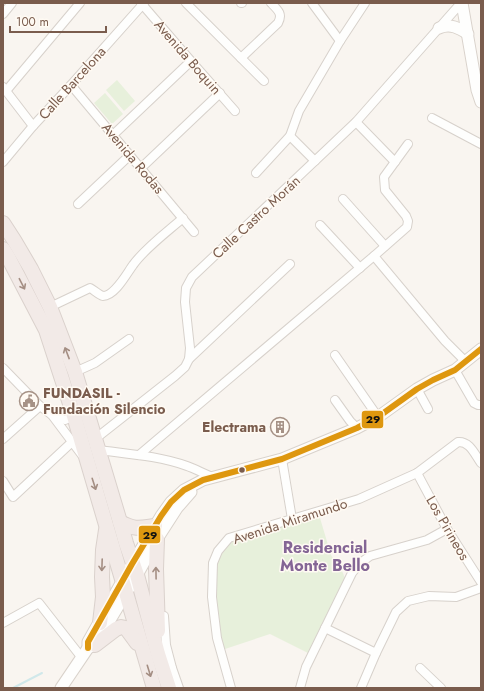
<svg xmlns="http://www.w3.org/2000/svg" width="484" height="691" viewBox="0 0 484 691" font-family="Jost,sans-serif">
<rect width="100%" height="100%" fill="#f9f5f0"/>
<!-- green -->
<g fill="#e7f0db">
<path d="M117 80 135 101 124 111 106 90Z"/>
<path d="M105 93 123 114 112 124 94 103Z"/>
<path d="M320 518 331 555 343 573 345 579 308 653 270 634 222 650C218 625 214 599 215 574 215 570 215 565 216 561 220 553 229 544 236 539L305 520Z"/>
</g>
<g fill="none" stroke-linecap="round" stroke-linejoin="round">
<!-- stream -->
<path stroke="#d0e8ea" stroke-width="2" d="M13 688 42 673"/>
<defs>
<g id="street">
<path d="M141 3 191 61 235 111"/>
<path d="M186 3 264 81"/>
<path d="M241 3H242"/>
<path d="M312 3 340 41"/>
<path d="M3 14 12 3"/>
<path d="M241 58 278 23C283 14 278 10 271 3"/>
<path d="M71 85 194 232"/>
<path d="M3 87 33 126"/>
<path d="M6 91 80 3"/>
<path d="M432 118 481 144"/>
<path d="M356 122 395 162"/>
<path d="M113 135 191 61"/>
<path d="M290 136 315 161"/>
<path d="M3 162 33 126 71 85 144 3"/>
<path d="M141 168 220 93"/>
<path d="M256 173 290 136 299 111 340 41 365 3"/>
<path d="M343 199 385 246"/>
<path d="M78 204 130 155"/>
<path d="M320 225 360 268"/>
<path d="M374 256 445 341 466 362"/>
<path d="M50 307 90 288C94 290 99 295 103 296 115 296 127 273 133 265 145 248 167 232 183 218"/>
<path d="M335 355 378 417"/>
<path d="M189 359 290 264"/>
<path d="M3 368 40 406 52 415 82 455"/>
<path d="M455 370 474 403 478 405H481"/>
<path d="M75 372 95 363 129 339"/>
<path d="M417 389 428 409"/>
<path d="M335 400 350 421 357 428"/>
<path d="M52 415 65 420 74 416"/>
<path d="M3 439 40 406"/>
<path d="M95 439 175 376 185 367 189 359 190 348 185 302 186 288 192 277 356 122 461 3"/>
<path d="M99 450C129 454 159 456 187 466 196 469 204 474 213 477"/>
<path d="M139 455 374 256 407 227 408 221 406 216 385 190 384 177 408 144"/>
<path d="M282 459 292 519"/>
<path d="M417 473 447 529 481 582"/>
<path d="M3 481 13 497 72 442"/>
<path d="M164 616 166 645 172 668"/>
<path d="M3 623 39 603 82 658"/>
<path d="M325 628 376 653"/>
<path d="M169 668H172L179 688"/>
<path d="M420 668 441 688"/>
<path d="M231 688 217 638 212 597 213 563 218 551 229 538 359 499 417 473 458 442C470 441 475 455 481 463"/>
<path d="M300 688 306 667 352 573 359 564 370 556 427 540 447 529"/>
<path d="M361 688 376 653 396 612 408 601 429 596 456 597 481 588"/>
</g>
<g id="secondary">
<path d="M462 3 477 90 481 102"/>
<path d="M439 28C450 23 459 28 468 34"/>
<path d="M88 648V642L132 564 161 516 171 502 184 490 203 480 282 459 357 428 378 417 417 389 433 380 455 370 481 349"/>
<path d="M61 688 88 648 95 645 137 575 157 539 177 508 191 492"/>
</g>
<g id="highway">
<path d="M3 223 14 240 31 269 50 307 75 372 120 522 126 543 137 575 158 654 169 688"/>
<path d="M3 249 8 257 46 330 74 416 154 688"/>
<path d="M120 522C135 530 139 528 155 526"/>
<path d="M157 539 156 569 158 631"/>
<path d="M100 623 103 597 102 577 103 550 106 530"/>
<path d="M95 645 116 629 121 627 126 628 137 643"/>
</g>
</defs>
<!-- street casing -->
<use href="#street" stroke="#d7d1cb" stroke-width="10"/>
<!-- secondary casing -->
<use href="#secondary" stroke="#d9d2cb" stroke-width="13"/>
<!-- highway casing -->
<use href="#highway" stroke="#dad1cc" stroke-width="16"/>
<!-- street -->
<use href="#street" stroke="#fefefd" stroke-width="8"/>
<!-- secondary -->
<use href="#secondary" stroke="#fefefd" stroke-width="11"/>
<!-- highway -->
<use href="#highway" stroke="#f2eae7" stroke-width="14"/>
<defs>
<path id="bus-1" d="M88 648V642L132 564 161 516 171 502 184 490 203 480 282 459 357 428 378 417 417 389 433 380 455 370 481 349"/>
</defs>
<!-- bus-1 casing -->
<use href="#bus-1" stroke="#fffaf3" stroke-width="9"/>
<!-- bus-1 -->
<use href="#bus-1" stroke="#de970f" stroke-width="6"/>
</g>
<!-- one-way arrows -->
<defs><path id="oneway-shaft" d="M-6 0H5M1.5-3L5.5 0L1.5 3" fill="none" stroke-width="1.6" stroke-linecap="round" stroke-linejoin="round"/></defs>
<g stroke="#a48e83">
<use href="#oneway-shaft" transform="translate(22 284) rotate(63)"/>
<use href="#oneway-shaft" transform="translate(67 353) rotate(-111)"/>
<use href="#oneway-shaft" transform="translate(94 484) rotate(72)"/>
<use href="#oneway-shaft" transform="translate(102 565) rotate(92)"/>
<use href="#oneway-shaft" transform="translate(156 573) rotate(-91)"/>
<use href="#oneway-shaft" transform="translate(149 671) rotate(73)"/>
</g>
<!-- icons -->
<defs>
<symbol id="civic-ring" viewBox="-11 -11 22 22"><circle r="9.5" fill="#fffaf3" stroke="#a69286" stroke-width="1.5"/><path d="M-.6-6.5H3V-4.5H.6V-3L4-1V1h2V6H-6V1h2V-1L-.6-3ZM-1.2 2.5V6h2.4V2.5Z" fill="#a69286"/></symbol>
<symbol id="building-ring" viewBox="-11 -11 22 22"><circle r="9.5" fill="#fffaf3" stroke="#a69286" stroke-width="1.5"/><path d="M-4-6H4V6H1V3H-1V6H-4ZM-2.5-4.3h1.7v1.8h-1.7ZM.8-4.3h1.7v1.8H.8ZM-2.5-1h1.7V.8h-1.7ZM.8-1h1.7V.8H.8Z" fill="#a69286"/></symbol>
</defs>
<g fill-rule="evenodd">
<use href="#civic-ring" x="18" y="390" width="22" height="22"/>
<use href="#building-ring" x="269" y="416" width="22" height="22"/>
</g>
<!-- markers -->
<circle fill="#7a5c4d" stroke="#fffaf3" stroke-width="1.5" cx="242" cy="470" r="3.5"/>
<g text-anchor="middle" dominant-baseline="central" stroke-width="3" stroke-linejoin="round" paint-order="stroke">
<!-- street labels -->
<g font-size="14" fill="#7a5c4d" stroke="#fffaf3">
<text transform="translate(188 57) rotate(49)">Avenida Boquin</text>
<text transform="translate(72 83) rotate(-48)">Calle Barcelona</text>
<text transform="translate(133 158) rotate(50)">Avenida Rodas</text>
<text transform="translate(256 217) rotate(-43)">Calle Castro Morán</text>
<text transform="translate(290 521) rotate(-18)">Avenida Miramundo</text>
<text transform="translate(448 528) rotate(60)">Los Pirineos</text>
</g>
<!-- poi labels -->
<g font-size="14" font-weight="bold" fill="#7a5c4d" stroke="#fffaf3" text-anchor="start">
<text x="43" y="393">FUNDASIL -<tspan x="43" dy="16">Fundación Silencio</tspan></text>
<text x="266" y="427" text-anchor="end">Electrama</text>
</g>
<!-- quarter labels -->
<g font-size="16" font-weight="bold" fill="#846695" stroke="#fffaf3">
<text x="325" y="547">Residencial<tspan x="325" dy="18">Monte Bello</tspan></text>
</g>
</g>
<g stroke="#fffaf3" stroke-width="1.5">
<rect x="361" y="410" width="23" height="19" rx="4" fill="#de970f"/>
<rect x="138" y="525" width="23" height="19" rx="4" fill="#de970f"/>
</g>
<g font-size="11" text-anchor="middle" font-weight="bold" fill="#111">
<text x="373" y="423">29</text>
<text x="150" y="539">29</text>
</g>
<!-- border -->
<rect width="484" height="691" fill="none" stroke="#7a5c4d" stroke-width="8"/>
<!-- scale -->
<path d="M10 26v6h96v-6" fill="none" stroke="#7a5c4d" stroke-width="2"/>
<text x="16" y="26" font-size="12" fill="#7a5c4d" stroke="#fffaf3" stroke-width="3" paint-order="stroke">100 m</text>
</svg>
